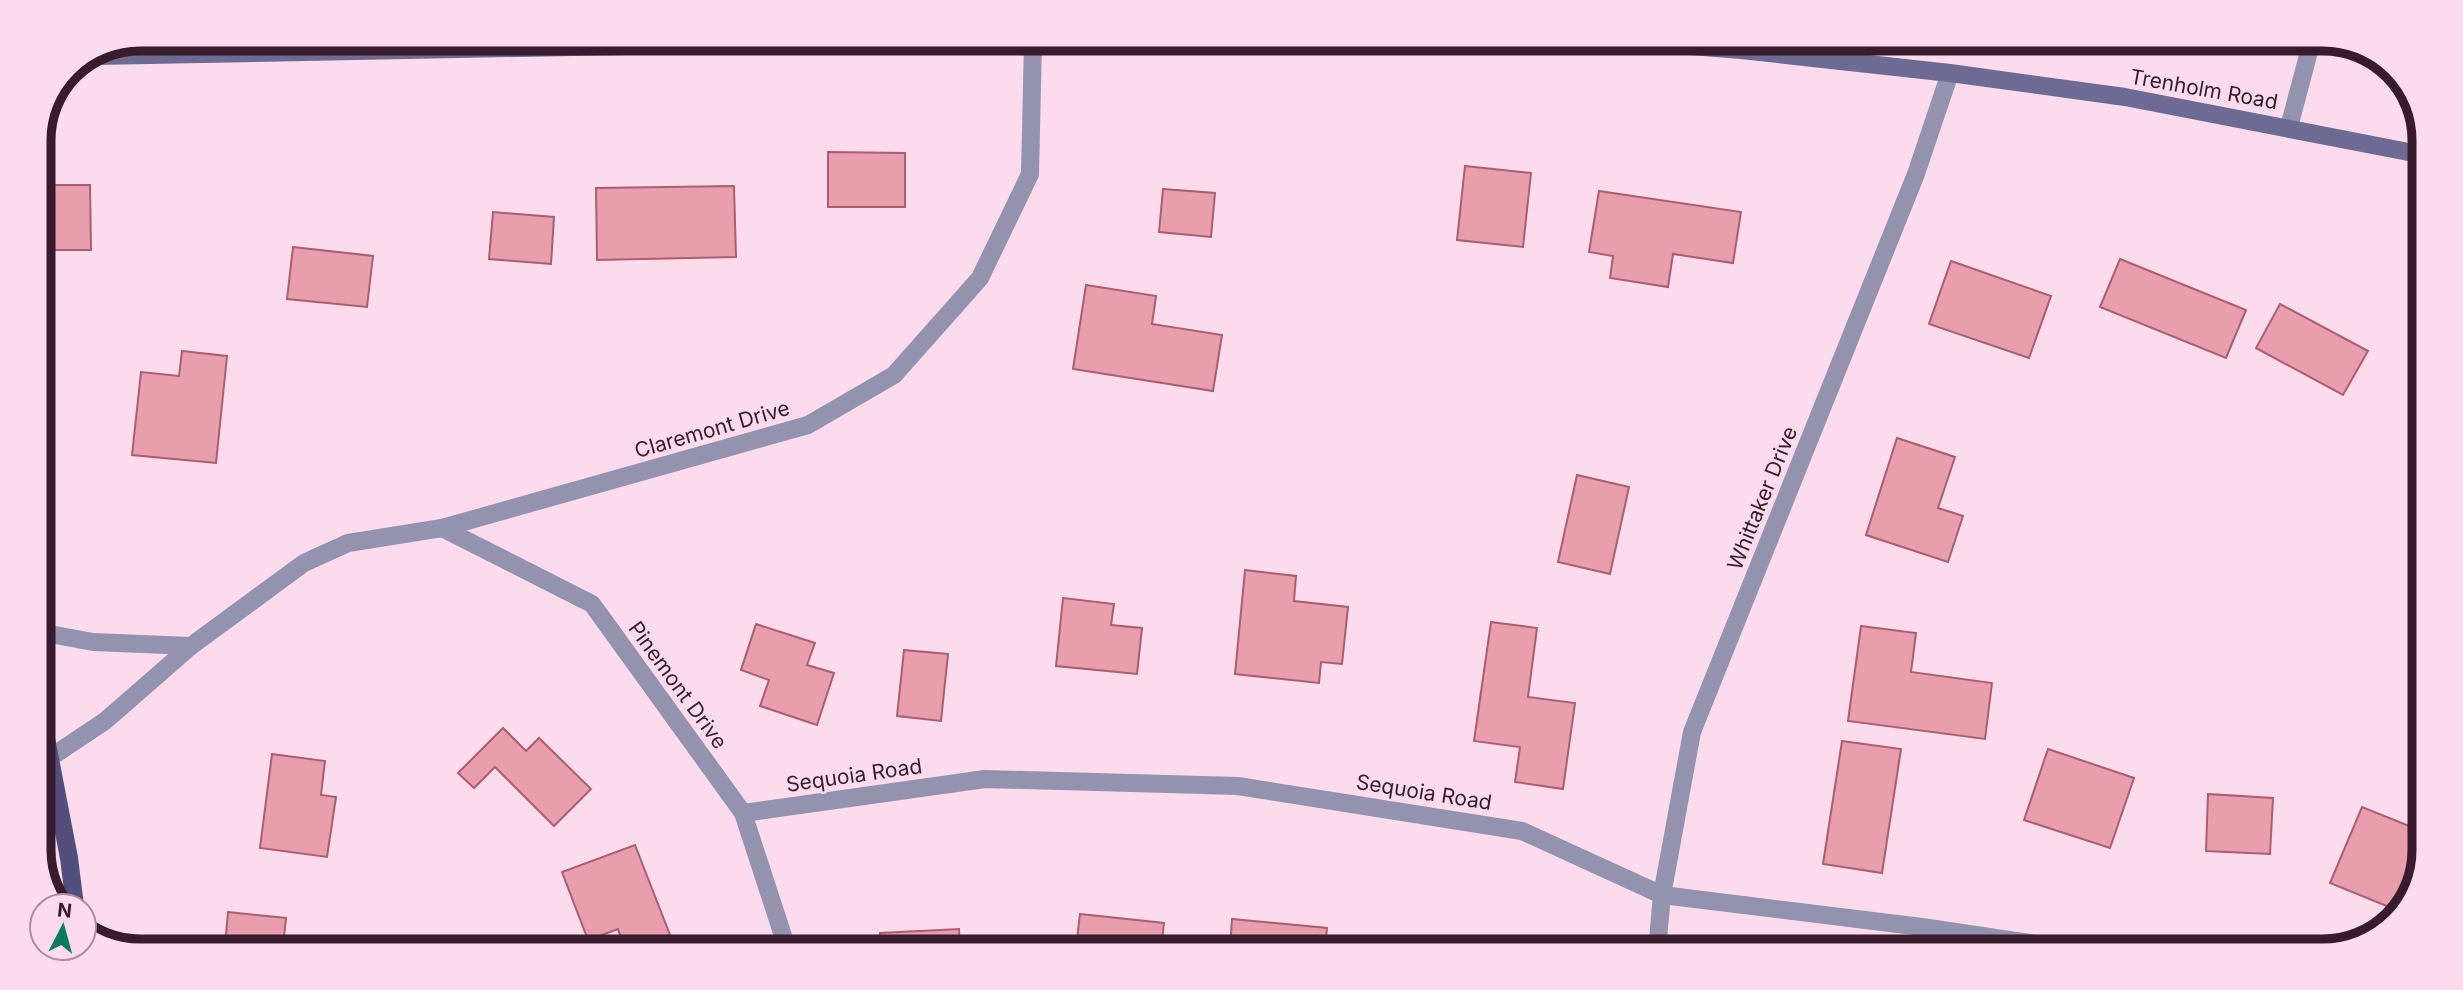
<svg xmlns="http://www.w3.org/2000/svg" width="2463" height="990" viewBox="0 0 2463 990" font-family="Inter,sans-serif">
<rect width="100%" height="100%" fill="#fcdcec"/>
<!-- building -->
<g fill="#e99ead" stroke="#ac5d70" stroke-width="2">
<path d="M828 152 905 153V207H828Z"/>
<path d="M1465 166 1531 173 1523 247 1457 240Z"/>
<path d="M39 185H90L91 250H39Z"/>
<path d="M734 186 736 257 597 260 596 188Z"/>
<path d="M1163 189 1215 193 1211 237 1159 232Z"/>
<path d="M1599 191 1741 212 1733 263 1673 254 1668 287 1610 278 1613 256 1589 252Z"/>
<path d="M493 212 554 217 551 264 489 259Z"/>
<path d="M293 247 373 256 367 307 287 299Z"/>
<path d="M2120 259 2246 310 2226 358 2100 307Z"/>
<path d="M1951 261 2051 296 2029 358 1929 324Z"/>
<path d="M1086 285 1156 296 1152 324 1222 335 1213 391 1073 369Z"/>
<path d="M2280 304 2368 351 2343 395 2256 348Z"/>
<path d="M182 351 227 356 216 463 132 455 141 372 179 376Z"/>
<path d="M1897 438 1955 457 1938 508 1963 516 1948 562 1866 535Z"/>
<path d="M1577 475 1629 487 1610 574 1558 562Z"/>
<path d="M1245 570 1296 576 1294 601 1348 607 1342 664 1321 662 1319 683 1235 674Z"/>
<path d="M1063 598 1114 604 1111 625 1142 628 1137 674 1056 666Z"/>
<path d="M1491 622 1537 628 1528 697 1575 703 1563 789 1515 782 1520 747 1474 741Z"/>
<path d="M756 624 815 643 807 665 834 673 817 725 760 706 769 680 741 670Z"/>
<path d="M1861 626 1916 633 1911 672 1992 683 1985 739 1848 721Z"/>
<path d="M904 650 948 654 941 721 897 716Z"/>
<path d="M503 728 526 751 539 738 591 789 554 826 495 767 474 788 458 773Z"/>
<path d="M1842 741 1901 749 1882 873 1823 864Z"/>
<path d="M2048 749 2134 778 2110 848 2024 820Z"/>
<path d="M272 754 325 761 321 795 336 797 327 857 260 848Z"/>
<path d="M2208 794 2273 798 2270 854 2206 851Z"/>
<path d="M2420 800 2419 883 2399 911 2330 883 2362 807 2409 826Z"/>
<path d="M635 845 670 935 638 947H624L618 929 588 940 562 872Z"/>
<path d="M228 912 286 918 283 946H225Z"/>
<path d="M1080 914 1164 923 1161 949 1076 948Z"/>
<path d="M1232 919 1327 928 1325 949H1230Z"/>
<path d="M959 929 960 948H880V933Z"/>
</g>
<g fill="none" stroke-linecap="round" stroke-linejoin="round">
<!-- street -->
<g stroke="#9393af" stroke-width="18">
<path d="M2289 127 2311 44"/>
<path d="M442 528 592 604 743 813 787 948"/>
<path d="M39 632 93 642 191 646"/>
<path d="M51 757 105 721 191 646 304 563 348 543 442 528 808 425 894 375 980 278 1030 174 1033 41"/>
<path d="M743 813 985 779 1238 786 1522 831 1662 895 1922 927 2083 951"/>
<path d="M1657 950 1662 895 1692 732 1916 174 1950 73"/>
</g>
<!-- secondary -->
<g stroke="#6d6b93" stroke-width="18">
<path d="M1641 42 1741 50 1950 73 2125 97 2424 155"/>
<path d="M96 56 936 40"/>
</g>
<!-- primary -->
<path stroke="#524e7e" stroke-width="18" d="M39 702 69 858 75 906"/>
</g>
<g text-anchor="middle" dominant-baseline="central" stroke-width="5" stroke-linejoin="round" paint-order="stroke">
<!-- street labels -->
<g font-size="21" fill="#381b2c" stroke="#fcdcec">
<text transform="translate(2204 89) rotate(10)">Trenholm Road</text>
<text transform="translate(712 429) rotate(-16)">Claremont Drive</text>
<text transform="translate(1762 498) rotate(-68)">Whittaker Drive</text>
<text transform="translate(678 685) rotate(54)">Pinemont Drive</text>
<text transform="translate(854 775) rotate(-8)">Sequoia Road</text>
<text transform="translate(1424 792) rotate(9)">Sequoia Road</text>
</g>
</g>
<!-- crop -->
<path d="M0 0H2463V990H0ZM140 51H2323A89 89 0 0 1 2412 140V850A89 89 0 0 1 2323 939H140A89 89 0 0 1 51 850V140A89 89 0 0 1 140 51Z" fill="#fcdcec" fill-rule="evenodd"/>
<path fill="none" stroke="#381b2c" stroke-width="9" d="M140 51H2323A89 89 0 0 1 2412 140V850A89 89 0 0 1 2323 939H140A89 89 0 0 1 51 850V140A89 89 0 0 1 140 51Z"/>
<!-- north arrow -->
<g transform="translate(63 927) rotate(6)"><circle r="33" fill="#fcdcec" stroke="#ae8f9f" stroke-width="2"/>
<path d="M0-5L12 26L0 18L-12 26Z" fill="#067e5d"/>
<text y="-10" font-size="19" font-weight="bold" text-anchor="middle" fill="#381b2c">N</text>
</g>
</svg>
